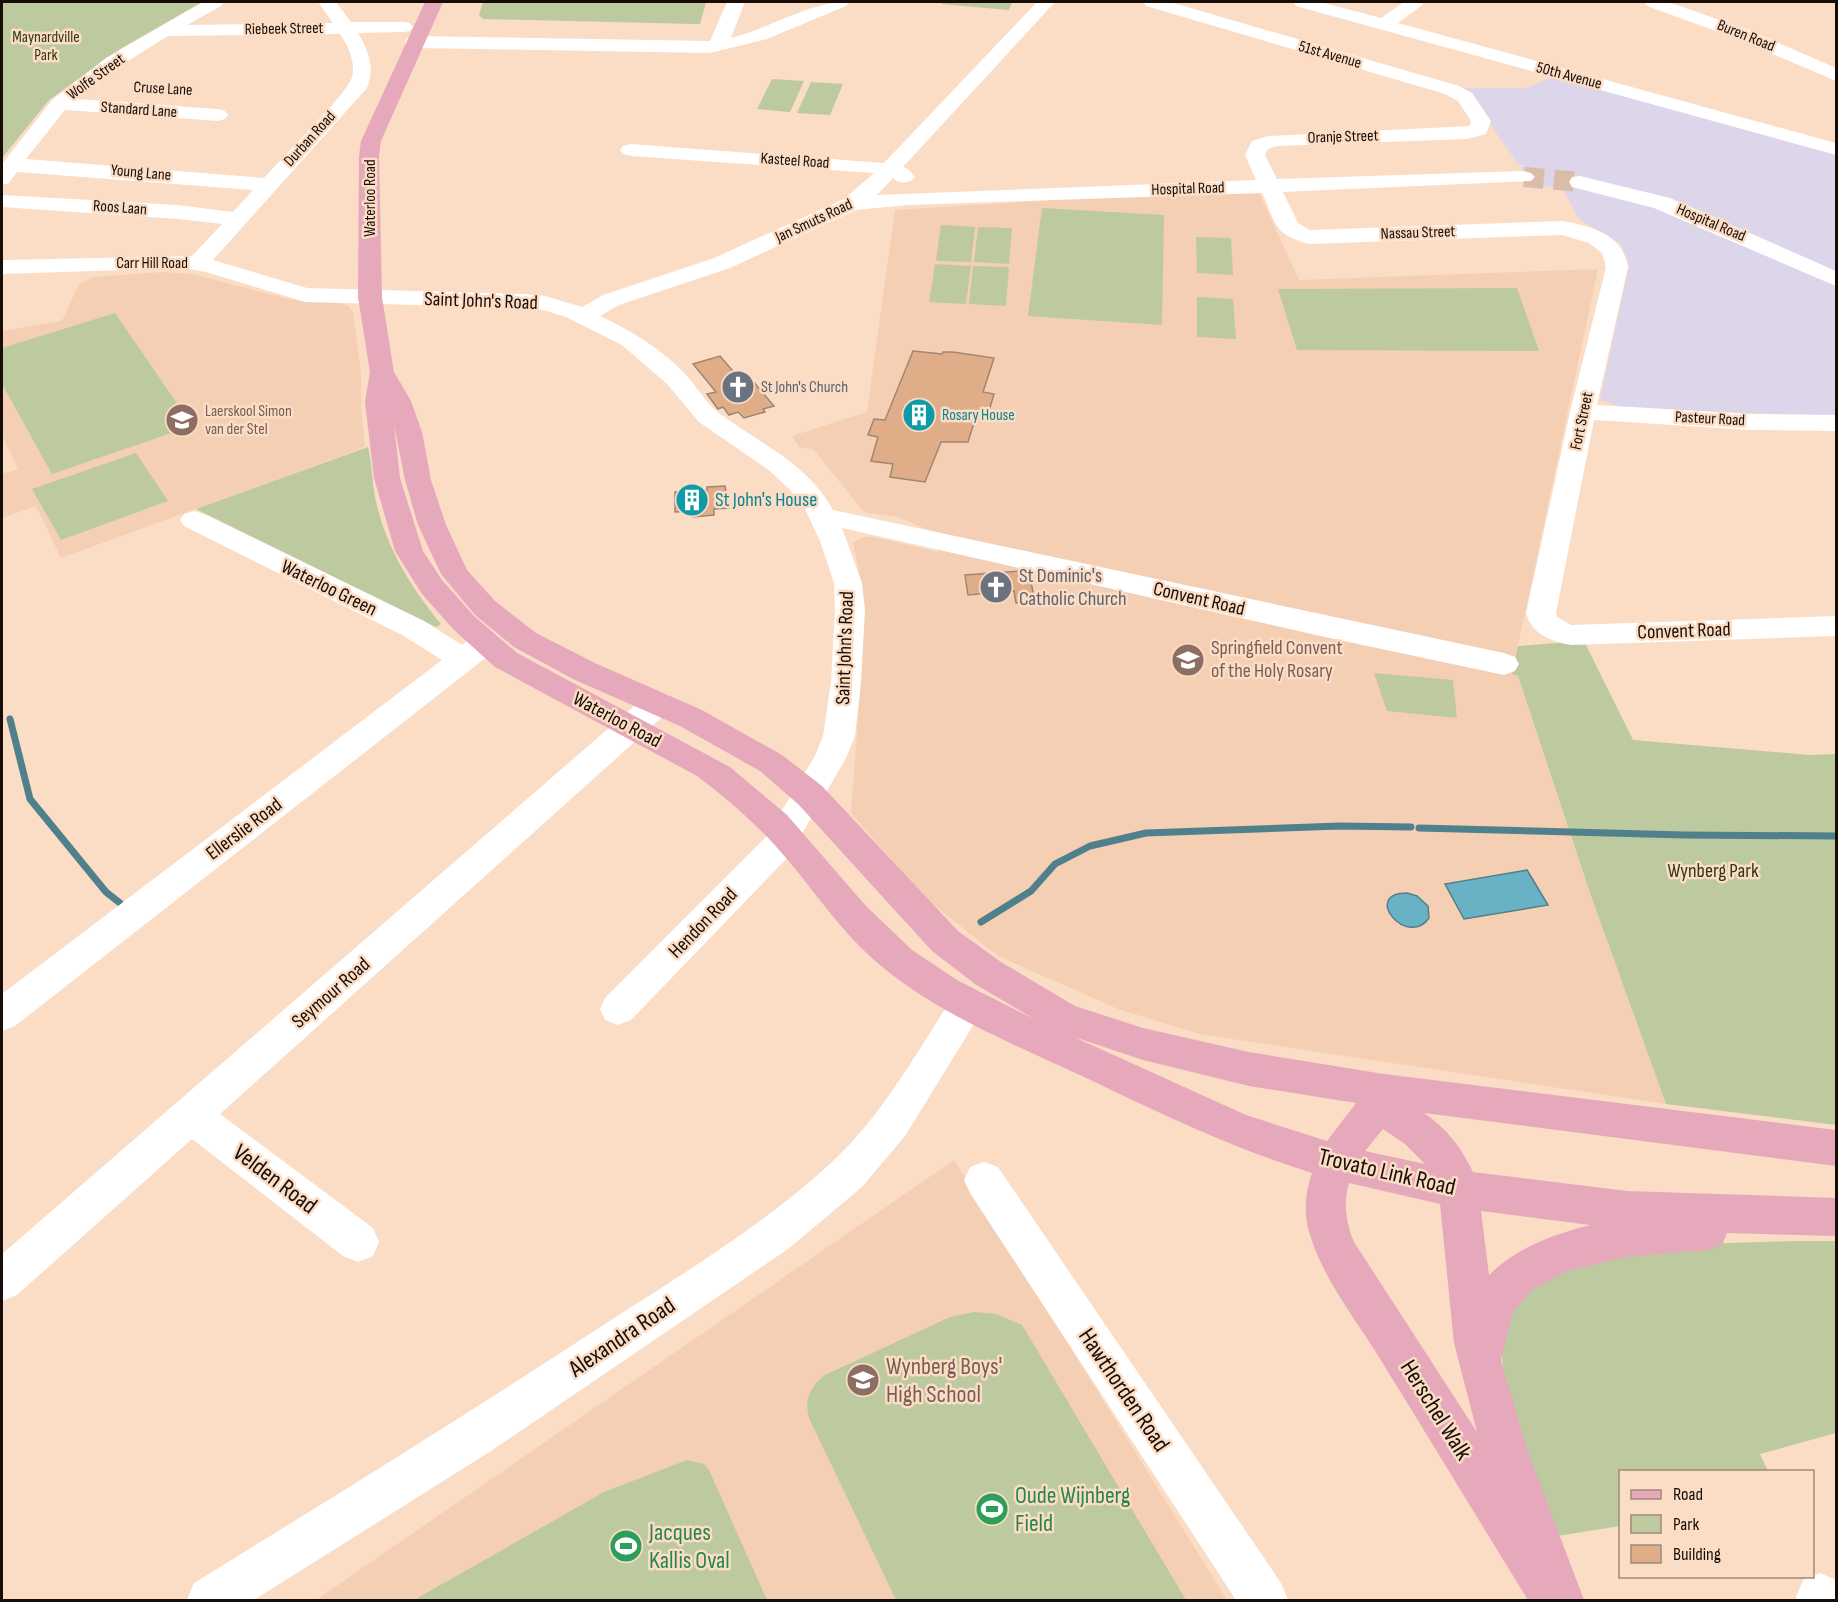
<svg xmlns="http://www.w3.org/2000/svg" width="1838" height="1602" viewBox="0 0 1838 1602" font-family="'Sofia Sans Condensed',sans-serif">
<rect width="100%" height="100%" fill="#fbdcc5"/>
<!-- built -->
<g fill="#f4cfb3">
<path d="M1259 193 1299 280 1598 269 1512 674 1518 676 1590 893 1666 1104 1199 1034 1118 1009 998 956 924 897 851 813 860 692 862 586 853 543 864 537H873L938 552 947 534 928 530 898 517 864 512 813 449 800 448 792 436 867 412 895 210 1055 200Z"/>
<path d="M163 272 193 274 283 298 304 301 332 302 348 306 353 312 361 372V406L365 447 61 558 36 506 2 518V474L18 469 2 435V331L62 321 79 284 93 277Z"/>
<path d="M954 1160 1227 1600H316Z"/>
</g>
<!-- medical -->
<path fill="#ddd5ea" d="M1557 75 1836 147V413L1834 416 1628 409 1600 400 1629 266 1621 244 1580 220 1562 188 1524 185 1522 165 1518 164 1465 88H1526Z"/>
<!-- green -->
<g fill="#bdca9f">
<path d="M2 2H202L120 49 49 100 2 158Z"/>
<path d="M483 2H706L700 24H695L483 19 479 15Z"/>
<path d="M943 2H1012L1009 10 941 4Z"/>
<path d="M772 79 804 81 790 112 757 109Z"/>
<path d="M811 82 843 84 830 115 797 113Z"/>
<path d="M1042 208 1164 215 1162 325 1028 316Z"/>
<path d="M941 225 975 227 971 262 936 261Z"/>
<path d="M978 227 1012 228 1009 264 974 262Z"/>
<path d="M1196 237 1231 238 1233 275 1197 273Z"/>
<path d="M935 264 971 266 966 304 929 302Z"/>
<path d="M973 266 1009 267 1006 306 969 304Z"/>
<path d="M1517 288 1539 351 1297 350 1278 289Z"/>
<path d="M1197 297 1233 299 1236 339 1197 337Z"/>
<path d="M115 313 189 421 186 428 52 474 2 384V348Z"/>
<path d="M368 447C372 463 372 480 375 497 385 546 410 586 441 624L436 627 196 509Z"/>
<path d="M136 453 168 501 61 540 32 489Z"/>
<path d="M1584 641 1633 740 1809 755 1836 754V1125L1666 1104 1590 893 1518 676 1512 674 1518 646Z"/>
<path d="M1374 673 1453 680 1457 718 1387 711Z"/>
<path d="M1797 1241H1836V1433L1760 1454 1768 1471 1620 1472V1526L1551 1537 1507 1394 1499 1337 1506 1311 1534 1283 1562 1269 1694 1244Z"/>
<path d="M974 1312 996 1314 1022 1325 1186 1600H896L809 1418C804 1399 810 1387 825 1375L950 1317Z"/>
<path d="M687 1460 704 1464 709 1470 767 1600H414L604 1492Z"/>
</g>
<!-- water -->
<g fill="#69b1c4" stroke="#50808b" stroke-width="1.5">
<path d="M1527 870 1548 905 1464 919 1445 884Z"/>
<path d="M1407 893 1417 896 1428 906 1429 918C1407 949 1361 893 1407 893Z"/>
</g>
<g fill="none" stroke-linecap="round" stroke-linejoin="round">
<!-- stream -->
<g stroke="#50808b" stroke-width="7">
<path d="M10 719 30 799 106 892 120 903"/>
<path d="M1419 828 1684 835 1836 836"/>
<path d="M981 922 1031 891 1055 864 1090 846 1146 833 1340 826 1411 827"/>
</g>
</g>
<!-- building -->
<g fill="#dfae88" stroke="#a28671" stroke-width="1.5">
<path d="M913 351 942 354 943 352H953L994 358 983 392 994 394 989 411 979 410 977 413 968 442H941L925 482 890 477 893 464 871 461 878 437 868 435 874 419 885 420Z"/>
<path d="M720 356 743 383 752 380 774 406 763 409 765 412 744 418 738 412 729 415 723 407 718 409 707 394 716 392 693 364Z"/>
<path d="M725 486 729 508 714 509V515L693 517V511L675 512V492L707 490V487Z"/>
<path d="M1022 571 1029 573 1035 601 1016 603 1014 591 968 595 965 575Z"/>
</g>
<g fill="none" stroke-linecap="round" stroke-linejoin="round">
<!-- minor-tunnel -->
<path stroke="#d9bda8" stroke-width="20" stroke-dasharray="20 10" stroke-linecap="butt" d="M1524 177 1580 182"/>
<!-- minor -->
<g fill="#fff" fill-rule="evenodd">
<path d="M203 2H224L221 6 187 25 333 23 318 2H336L351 22H404L410 23 413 27 410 31 404 32 358 33C369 52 375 67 367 88L213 260 307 288 524 294 545 296 582 307 603 295 714 258 844 199 874 173 630 156 623 154 620 150 623 146 630 144 884 163 1037 2H1055L903 167 908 169 915 177 911 181C904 183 899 184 893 178L877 195 1256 180 1245 155 1252 141 1268 136 1470 126 1471 121 1458 101 1445 94 1146 6 1143 2H1170L1459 86 1472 93 1491 121 1486 134 1467 139 1277 146 1268 149 1265 155 1277 179 1524 171 1531 173 1535 177 1531 181 1283 192 1298 223 1310 230 1562 221C1591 226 1623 234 1628 267L1597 405 1751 414 1836 415V431L1751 430 1594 420 1556 613 1557 617 1571 625 1836 616V636L1571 645C1551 641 1532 635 1526 613L1570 412 1606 267 1602 253 1589 243 1562 235 1310 244C1274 235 1276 224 1262 193L909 205 856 210 730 268 619 305 600 316C632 331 662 349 686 375 697 387 706 403 719 413 759 443 808 464 833 510L1504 653 1515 657 1519 664 1515 671 1504 675 1325 637 842 528 862 583 865 610 861 682 855 736 846 758 789 856 631 1020 618 1025 605 1020 600 1009 605 998 765 838 815 756 823 736 831 682 835 610 834 583 820 541 805 509 791 491 770 471 699 422 667 384 622 345 566 317 543 310 524 308 305 302 206 272 184 268 2 274V260L192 256 222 224 178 219 2 207V195L178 205 233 212 253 190 17 172 9 183 2 185V164L52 100 106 58ZM340 34C348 46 356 62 352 77 348 93 279 161 264 178L26 159 65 110 218 121 225 119 228 115 225 111 218 109 77 99 120 66 168 36Z"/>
<path d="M727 2H745L731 38C768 29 813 0 849 2L846 6 767 39 710 53 414 48 407 46 405 42 407 38 414 36 710 41Z"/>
<path d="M1293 2H1320L1381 18 1404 2H1424L1421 6 1398 23 1836 143V155L1296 6Z"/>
<path d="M1644 2H1668L1749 30 1836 68V81L1735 38 1647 6Z"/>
<path d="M1580 176 1670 198 1836 271V286L1654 208 1572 187 1569 182 1572 177Z"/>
<path d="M194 511 204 514 424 621 462 645C474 636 481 630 497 635L501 642 497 649 15 1026 2 1031V994L442 660 402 635 184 526 180 520 184 514Z"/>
<path d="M658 692 669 695 674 703 669 711 220 1114 373 1228 379 1242 373 1256 358 1262 343 1256 192 1139 17 1295 2 1301V1254L647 695Z"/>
<path d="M969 987 982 992 987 1003 905 1136 862 1187 788 1249 491 1451 254 1600H187L194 1583C332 1498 469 1413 605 1324 682 1274 764 1225 832 1162 883 1115 918 1050 956 992Z"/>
<path d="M984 1162 998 1167 1281 1583 1288 1600H1236L970 1193 964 1180 970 1167Z"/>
<path d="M1820 1573 1836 1580V1600H1797L1796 1597 1803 1580Z"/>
</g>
<!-- major -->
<path fill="#e6a9bc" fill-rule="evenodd" d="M425 2H443L381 141 379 156 382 297 394 372 411 401 422 432 431 480 446 525 467 570 495 601 536 633 597 664 702 710 782 755 822 786 958 931 1001 962 1075 1006 1143 1028 1249 1052 1384 1074 1836 1130V1166L1424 1113C1447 1129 1461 1147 1473 1172L1627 1191 1836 1198V1236L1727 1233 1722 1245 1707 1250 1627 1257 1567 1271 1532 1290 1513 1312 1501 1360 1528 1452 1584 1600H1528C1479 1521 1431 1441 1382 1362 1357 1320 1325 1283 1310 1235 1303 1213 1305 1194 1312 1173 1231 1148 1158 1112 1082 1076 1009 1042 933 1012 873 959 840 930 815 892 787 859 760 827 730 801 697 776L495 667 454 630 422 594 395 551 374 478 365 402 370 372 358 297 359 156 361 141ZM394 425 405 480 418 525 441 574 475 615 514 647 575 680 680 726 760 771 798 804 932 951 975 984 1034 1019 957 980 912 950 866 906 787 815 730 767 517 653 474 616 442 580 423 551 400 478ZM1074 1037 1143 1060 1249 1086 1356 1103 1327 1141 1246 1115ZM1383 1129 1405 1144 1425 1164 1365 1151ZM1349 1183 1440 1204 1454 1343 1477 1432 1354 1242C1346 1223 1343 1203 1349 1183ZM1481 1211 1590 1225C1553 1235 1517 1247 1489 1275Z"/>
</g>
<!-- icons -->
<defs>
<symbol id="church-disc" viewBox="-11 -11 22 22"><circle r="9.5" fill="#6b7280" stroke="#fbdcc5"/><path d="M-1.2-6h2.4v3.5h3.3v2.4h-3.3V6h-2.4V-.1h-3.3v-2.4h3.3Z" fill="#fff"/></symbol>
<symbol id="building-disc" viewBox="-11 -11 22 22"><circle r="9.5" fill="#0f9aa8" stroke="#fbdcc5"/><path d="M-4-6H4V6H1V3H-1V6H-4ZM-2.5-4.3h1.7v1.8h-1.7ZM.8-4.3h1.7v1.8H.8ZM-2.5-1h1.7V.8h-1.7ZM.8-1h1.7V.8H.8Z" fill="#fff"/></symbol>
<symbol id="school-disc" viewBox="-11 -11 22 22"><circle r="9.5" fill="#8d6e63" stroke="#fbdcc5"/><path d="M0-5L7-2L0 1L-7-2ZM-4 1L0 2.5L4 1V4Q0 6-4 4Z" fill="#fff"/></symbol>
<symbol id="stadium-disc" viewBox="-11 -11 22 22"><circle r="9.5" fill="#2e9e5b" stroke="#fbdcc5"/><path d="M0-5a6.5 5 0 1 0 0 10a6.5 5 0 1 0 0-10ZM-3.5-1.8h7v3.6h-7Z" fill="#fff"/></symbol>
</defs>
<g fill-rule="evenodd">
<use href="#church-disc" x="719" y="368" width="38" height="38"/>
<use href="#building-disc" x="900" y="396" width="38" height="38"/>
<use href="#school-disc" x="163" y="401" width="38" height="38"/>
<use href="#building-disc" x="673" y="481" width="38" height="38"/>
<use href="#church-disc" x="977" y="568" width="38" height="38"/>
<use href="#school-disc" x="1169" y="641" width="38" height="38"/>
<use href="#school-disc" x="844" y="1361" width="38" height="38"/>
<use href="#stadium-disc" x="973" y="1490" width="38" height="38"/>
<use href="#stadium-disc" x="607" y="1527" width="38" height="38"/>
</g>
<g text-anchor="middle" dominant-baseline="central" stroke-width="5" stroke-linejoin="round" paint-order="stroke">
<!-- far-street labels -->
<g font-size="16" fill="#170d06" stroke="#fbdcc5">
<text transform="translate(284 29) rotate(-1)">Riebeek Street</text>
<text transform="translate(1746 36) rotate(22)">Buren Road</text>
<text transform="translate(1330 55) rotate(16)">51st Avenue</text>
<text transform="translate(1569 76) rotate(15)">50th Avenue</text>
<text transform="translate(96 77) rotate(-36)">Wolfe Street</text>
<text transform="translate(163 89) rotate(3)">Cruse Lane</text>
<text transform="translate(139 110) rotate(4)">Standard Lane</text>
<text transform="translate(1343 137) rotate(-2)">Oranje Street</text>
<text transform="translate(310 139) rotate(-48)">Durban Road</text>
<text transform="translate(795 161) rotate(4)">Kasteel Road</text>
<text transform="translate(141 173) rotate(5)">Young Lane</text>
<text transform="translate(1188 189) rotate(-2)">Hospital Road</text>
<text transform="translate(370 198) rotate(-90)">Waterloo Road</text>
<text transform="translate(120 208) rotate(4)">Roos Laan</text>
<text transform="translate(814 221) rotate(-25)">Jan Smuts Road</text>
<text transform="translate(1711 223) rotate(23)">Hospital Road</text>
<text transform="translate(1418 233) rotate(-2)">Nassau Street</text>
<text x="152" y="263">Carr Hill Road</text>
<text transform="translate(1710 419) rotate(3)">Pasteur Road</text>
<text transform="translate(1582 421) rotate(-78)">Fort Street</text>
</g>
<!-- far-park labels -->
<g font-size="16" fill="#30390f" stroke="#fbdcc5">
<text x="46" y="37">Maynardville<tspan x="46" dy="18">Park</tspan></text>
</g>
<!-- far-worship labels -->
<g font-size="16" fill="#5b616d" stroke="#fbdcc5" text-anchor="start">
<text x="761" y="387">St John's Church</text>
</g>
<!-- far-education labels -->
<g font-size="16" fill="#785e54" stroke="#fbdcc5" text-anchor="start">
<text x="205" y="411">Laerskool Simon<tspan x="205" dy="18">van der Stel</tspan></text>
</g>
<!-- far-culture labels -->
<g font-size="16" fill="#0d838f" stroke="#fbdcc5" text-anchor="start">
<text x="942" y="415">Rosary House</text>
</g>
<!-- street labels -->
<g font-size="20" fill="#170d06" stroke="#fbdcc5">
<text transform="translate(481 301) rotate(2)">Saint John's Road</text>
<text transform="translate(329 588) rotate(26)">Waterloo Green</text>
<text transform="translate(1199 599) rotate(13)">Convent Road</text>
<text transform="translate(1684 631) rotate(-2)">Convent Road</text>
<text transform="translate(845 648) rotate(-88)">Saint John's Road</text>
<text transform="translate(617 720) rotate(28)">Waterloo Road</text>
<text transform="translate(244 829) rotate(-37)">Ellerslie Road</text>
<text transform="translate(703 923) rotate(-46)">Hendon Road</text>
<text transform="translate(331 993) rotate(-41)">Seymour Road</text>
</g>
<!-- culture labels -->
<g font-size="20" fill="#0d838f" stroke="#fbdcc5" text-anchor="start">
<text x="715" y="500">St John's House</text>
</g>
<!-- worship labels -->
<g font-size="20" fill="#5b616d" stroke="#fbdcc5" text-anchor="start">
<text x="1019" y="576">St Dominic's<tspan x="1019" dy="23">Catholic Church</tspan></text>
</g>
<!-- education labels -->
<g font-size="20" fill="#785e54" stroke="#fbdcc5" text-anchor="start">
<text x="1211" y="648">Springfield Convent<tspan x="1211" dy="23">of the Holy Rosary</tspan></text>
</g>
<!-- park labels -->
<g font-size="20" fill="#30390f" stroke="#fbdcc5">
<text x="1713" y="871">Wynberg Park</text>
</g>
<!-- near-street labels -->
<g font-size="24" fill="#170d06" stroke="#fbdcc5">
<text transform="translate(1387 1172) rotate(13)">Trovato Link Road</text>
<text transform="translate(275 1179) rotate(37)">Velden Road</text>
<text transform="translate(622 1337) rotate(-34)">Alexandra Road</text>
<text transform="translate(1124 1390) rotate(56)">Hawthorden Road</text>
<text transform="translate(1436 1410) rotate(58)">Herschel Walk</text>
</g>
<!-- near-education labels -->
<g font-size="24" fill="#785e54" stroke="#fbdcc5" text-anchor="start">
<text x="886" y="1366">Wynberg Boys'<tspan x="886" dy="28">High School</tspan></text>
</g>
<!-- near-leisure labels -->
<g font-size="24" fill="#27864d" stroke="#fbdcc5" text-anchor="start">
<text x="1015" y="1495">Oude Wijnberg<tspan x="1015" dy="28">Field</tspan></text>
<text x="649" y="1532">Jacques<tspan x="649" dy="28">Kallis Oval</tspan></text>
</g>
</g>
<!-- border -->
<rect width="1838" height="1602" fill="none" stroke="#170d06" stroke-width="6"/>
<!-- legend -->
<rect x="1619" y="1470" width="195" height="108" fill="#fbdcc5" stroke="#a08979" stroke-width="1.5"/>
<rect x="1631" y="1490" width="30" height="9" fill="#e6a9bc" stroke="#a08979" stroke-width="1.5"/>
<text x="1673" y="1500" font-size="18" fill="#170d06">Road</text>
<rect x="1631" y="1515" width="30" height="18" fill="#bdca9f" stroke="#a08979" stroke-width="1.5"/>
<text x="1673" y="1530" font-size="18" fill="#170d06">Park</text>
<rect x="1631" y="1545" width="30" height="18" fill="#dfae88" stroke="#a08979" stroke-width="1.5"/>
<text x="1673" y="1560" font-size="18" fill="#170d06">Building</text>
</svg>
